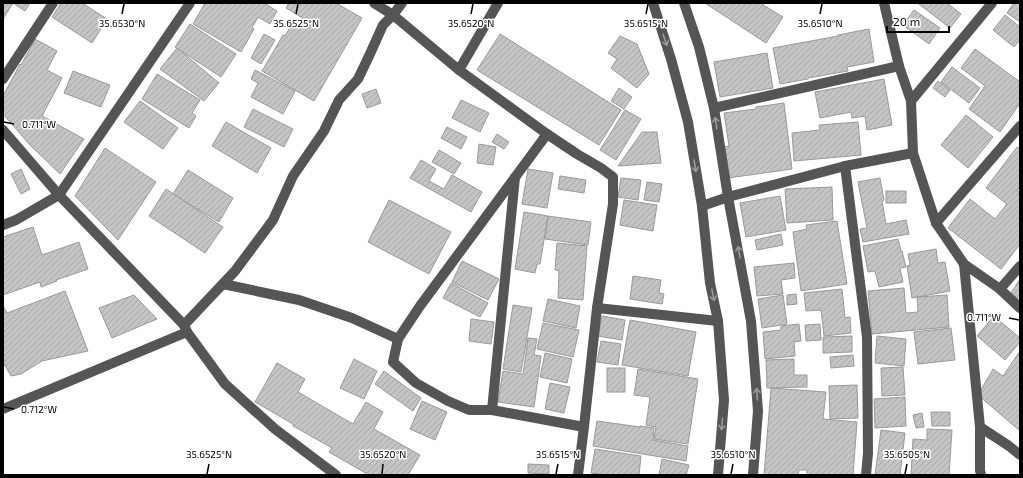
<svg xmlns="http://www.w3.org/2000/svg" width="1023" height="478" viewBox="0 0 1023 478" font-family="'Exo 2',sans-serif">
<defs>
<pattern id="building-hatch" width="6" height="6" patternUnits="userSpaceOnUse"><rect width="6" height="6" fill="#c4c4c4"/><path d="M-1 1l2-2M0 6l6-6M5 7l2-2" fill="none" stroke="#a7a7a7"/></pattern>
</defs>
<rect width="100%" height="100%" fill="#fff"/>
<!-- building -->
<g fill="url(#building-hatch)" stroke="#999">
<path d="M3 3H30L25 11 13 3 3 19Z"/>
<path d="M61 3H82L107 19 92 43 52 17Z"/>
<path d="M205 3H264L277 11 270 24 258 17 252 28 254 29 241 52 193 24Z"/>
<path d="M289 3H304L306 4V3H336L362 18 314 101 262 71 283 35 285 36 295 19 307 25 309 22 286 8Z"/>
<path d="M705 3H760L783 17 766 43Z"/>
<path d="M920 3H947L961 14 950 28 919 4Z"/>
<path d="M1014 3H1020V22L1007 13Z"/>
<path d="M914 10 940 28 929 44 903 25Z"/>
<path d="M1005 15 1020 27V40L1014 47 993 30Z"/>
<path d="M190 24 236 54 221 77 175 47Z"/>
<path d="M869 29 874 62 847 67 848 71 808 78V79L780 84 773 48 838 36V35Z"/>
<path d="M264 34 275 40 261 64 251 58Z"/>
<path d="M500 34 621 110 599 145 477 70Z"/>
<path d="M620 36 637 44 649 74 637 88 611 68 617 59 608 53Z"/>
<path d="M35 39 57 51 47 70 62 78 42 116 84 139 60 174 30 145 3 114V96L20 64 21 65Z"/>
<path d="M177 48 219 83 204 101 160 69Z"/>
<path d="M975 49 1020 82V103L1000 132 969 109 985 86 961 68Z"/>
<path d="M767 53 773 88 720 97 714 62Z"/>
<path d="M952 67 980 88 969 103 941 82Z"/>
<path d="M255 70 295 91 283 114 251 97 258 83 251 79Z"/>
<path d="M73 71 110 85 101 107 64 93Z"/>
<path d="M157 74 200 100 192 113 196 116 189 128 142 99Z"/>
<path d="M884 79 892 125 867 130 865 116 852 118 851 112 820 118 815 92Z"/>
<path d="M938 81 950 90 945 97 933 88Z"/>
<path d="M619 88 632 97 624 109 611 101Z"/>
<path d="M376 89 381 103 367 108 362 94Z"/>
<path d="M461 100 489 113 480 132 452 118Z"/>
<path d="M140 101 178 128 163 149 124 122Z"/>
<path d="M784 103 792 169 728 178 724 147 729 146 724 113 756 109V107Z"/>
<path d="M253 109 293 129 284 147 244 127Z"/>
<path d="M625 110 641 119 616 160 600 150Z"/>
<path d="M966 115 993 137 968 168 941 145Z"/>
<path d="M226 122 271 148 257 173 212 146Z"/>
<path d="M858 122 861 155 794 161 792 133 820 130 819 125Z"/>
<path d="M447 127 467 137 461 149 441 138Z"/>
<path d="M642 132H657L661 163 618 166Z"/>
<path d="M497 134 509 142 504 149 492 142Z"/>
<path d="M479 144 496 147 493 165 477 163Z"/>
<path d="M1017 147 1020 149V186L1017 191 1020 193V244L1001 269 948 228 970 199 995 219 1007 204 986 188Z"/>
<path d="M105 148 156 182 118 240 75 196Z"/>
<path d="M439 150 461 163 454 174 432 162Z"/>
<path d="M421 160 436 169 429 181 444 189 452 175 482 192 471 212 410 178Z"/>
<path d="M21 169 30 189 21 194 11 174Z"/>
<path d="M528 169 553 173 547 208 522 204Z"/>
<path d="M188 170 233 198 219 222 173 194Z"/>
<path d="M560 176 586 180 584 193 558 189Z"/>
<path d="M621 178 641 180 638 200 618 197Z"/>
<path d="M880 178 884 200 882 201 886 224 906 220 909 234 863 242 860 229 867 228 858 182Z"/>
<path d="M647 182 662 184 659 202 644 200Z"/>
<path d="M832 187 833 220 787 223 785 189Z"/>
<path d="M166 189 223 227 205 253 149 216Z"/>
<rect x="886" y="191" width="20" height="12"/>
<path d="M780 196 786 230 746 237 740 203Z"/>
<path d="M389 200 451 232 429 274 368 242Z"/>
<path d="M624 200 657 205 653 231 620 225Z"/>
<path d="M524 212 548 216 540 264H537L535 273 515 269Z"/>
<path d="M548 216 591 222 588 245 545 239Z"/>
<path d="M837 221 847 284 801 291 793 232 807 229 806 225Z"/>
<path d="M33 227 42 255 79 242 88 269 56 280 57 281 41 287 40 282 3 295V237Z"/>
<path d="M781 234 783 245 757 250 755 240Z"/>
<path d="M898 239 901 251H902L906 267 900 268 903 282 879 287 875 271 868 272 863 246Z"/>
<path d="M557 243 587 246 583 300 558 298 559 271 555 270Z"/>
<path d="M936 249 938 263 945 262 950 291 912 298 907 266 910 265 908 254Z"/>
<path d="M462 261 499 279 488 300 452 282Z"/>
<path d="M794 263 795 278 781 280 783 294 757 296 754 267Z"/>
<path d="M633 276 661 280 659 293 664 294 662 304 630 299Z"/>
<path d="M1020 279V300L1011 293Z"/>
<path d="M451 283 488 303 480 317 443 298Z"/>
<path d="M904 288 906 313 918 312 917 297 947 295 949 327 872 334 868 291Z"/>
<path d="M842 289 845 318 850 317 851 333 824 336 821 310 806 311 804 293Z"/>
<path d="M65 291 88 351 42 361 21 374 11 376 3 362V306L7 313Z"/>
<path d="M796 294 797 304 787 305V295Z"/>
<path d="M134 295 157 319 112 338 99 308Z"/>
<path d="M783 295 787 324 762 328 758 299Z"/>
<path d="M548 299 580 306 576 328 543 321Z"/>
<path d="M513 305 532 308 521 372 503 369Z"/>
<path d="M602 316 625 320 622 340 598 336Z"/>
<path d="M994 316 1020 338V342L1005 360 977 336Z"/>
<path d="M471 319 494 322 491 344 469 341Z"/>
<path d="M630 320 696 332 688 376 622 365Z"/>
<path d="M543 323 579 330 573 357 537 349Z"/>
<path d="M799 324 801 341 794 342 795 356 765 359 763 332 781 330V326Z"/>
<path d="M820 324 821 340 806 341 805 325Z"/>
<path d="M951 328 955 360 918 364 914 332Z"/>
<path d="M852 336V352L823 353V337Z"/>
<path d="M877 336 906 339 904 366 875 363Z"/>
<path d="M528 338 537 339 534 355 541 356 534 407 498 402 503 371 523 374Z"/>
<path d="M601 341 621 344 618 365 597 362Z"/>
<path d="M1020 351V431L978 395 993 369 1003 376Z"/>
<path d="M545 353 572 359 567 383 540 377Z"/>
<path d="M853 355 854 366 831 368 830 357Z"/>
<path d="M354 359 377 371 364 399 340 388Z"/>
<path d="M794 359V375H807V387L767 388 766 360Z"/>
<path d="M277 363 305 379 298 392 353 424 366 402 383 412 374 429 420 455 408 475H369L329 452 332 448 293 426V424L255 402Z"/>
<path d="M903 367 905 395 882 396 881 368Z"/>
<rect x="607" y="368" width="18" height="24"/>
<path d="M638 369 698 379 688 444 654 439 656 427 646 425 650 397 634 395Z"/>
<path d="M384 371 421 398 413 411 375 384Z"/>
<path d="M550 383 570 387 564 413 545 409Z"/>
<path d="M857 385 858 418 830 419 829 386Z"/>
<path d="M771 388 826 392 823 419 857 422 853 475H807V470H799L798 475H764Z"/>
<path d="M905 397 906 426 875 428 874 399Z"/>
<path d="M422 401 447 412 435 440 410 429Z"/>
<path d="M931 412H950V426H932Z"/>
<path d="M922 413 924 427 916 428 913 415Z"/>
<path d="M597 421 640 427V426L654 428 653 440 688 446 686 461 593 446Z"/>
<path d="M927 429 952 430 949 475H911L913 439 927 440Z"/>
<path d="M881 430 905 433 900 475H875Z"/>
<path d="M595 449 641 456 639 475H607L591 473Z"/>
<path d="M662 459 689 465 686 475H659Z"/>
<path d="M528 464 549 465V474L528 473Z"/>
</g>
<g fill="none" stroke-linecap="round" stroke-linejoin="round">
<!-- minor -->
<g stroke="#555" stroke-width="10">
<path d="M374 3 393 15 459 70 547 134"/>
<path d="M653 3 671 59 688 122 702 206 710 283 718 321 724 400 718 475"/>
<path d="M684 3 699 47 714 108 728 197 751 321 758 411 753 475"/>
<path d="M884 3 899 66 911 101 913 153 936 223 964 264 1000 289 1020 308"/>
<path d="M459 70 498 3"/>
<path d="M3 79 53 3"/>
<path d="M911 101 992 3"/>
<path d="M714 108 899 66"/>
<path d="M3 130 59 195 184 325 187 332 225 384 275 429 336 475"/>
<path d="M845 166 867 337 868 453 866 475"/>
<path d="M702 206 728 197 845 166 913 153"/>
<path d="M936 223 1020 126"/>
<path d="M3 225 16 220 59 195 190 3"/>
<path d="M964 264 980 427V470L981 475"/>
<path d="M223 284 299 300 352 318 398 339"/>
<path d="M1000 289 1020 266"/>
<path d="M597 308 718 321"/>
<path d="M184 325 235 271 273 220 293 176 324 131 339 100 358 79 369 56 383 25 393 15 402 3"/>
<path d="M3 409 187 332"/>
<path d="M492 410 515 177"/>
<path d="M980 427 1009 446 1020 455"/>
<path d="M578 475 584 427 597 308 613 204V177L601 168 577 154 547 134 420 306 398 339 393 362 416 383 448 401 469 410H492L584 427"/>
</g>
</g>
<!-- one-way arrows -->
<defs><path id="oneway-shaft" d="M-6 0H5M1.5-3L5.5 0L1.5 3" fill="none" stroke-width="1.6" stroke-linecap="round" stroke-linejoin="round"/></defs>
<g stroke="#999">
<use href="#oneway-shaft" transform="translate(665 40) rotate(71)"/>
<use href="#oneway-shaft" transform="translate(716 123) rotate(-99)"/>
<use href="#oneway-shaft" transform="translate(695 166) rotate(81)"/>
<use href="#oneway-shaft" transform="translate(739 252) rotate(-100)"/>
<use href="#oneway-shaft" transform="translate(713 295) rotate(79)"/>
<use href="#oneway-shaft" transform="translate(757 394) rotate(-94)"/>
<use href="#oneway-shaft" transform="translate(722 424) rotate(95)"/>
</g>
<!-- ticks -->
<path fill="none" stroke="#000" stroke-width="1.5" d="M122 14 124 4M296 14 298 4M471 14 473 4M646 14 648 4M820 14 822 4M4 122 14 124M1009 318 1019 320M4 407 14 409M207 474 209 464M382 474 383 464M556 474 558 464M731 474 733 464M905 474 907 464"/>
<g font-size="10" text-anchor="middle" fill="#000" stroke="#fff" stroke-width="3" stroke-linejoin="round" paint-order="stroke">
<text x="122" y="27">35.6530°N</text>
<text x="296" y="27">35.6525°N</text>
<text x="471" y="27">35.6520°N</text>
<text x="646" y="27">35.6515°N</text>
<text x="820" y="27">35.6510°N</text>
<text x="39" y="128">0.711°W</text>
<text x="984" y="321">0.711°W</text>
<text x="39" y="413">0.712°W</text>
<text x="209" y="458">35.6525°N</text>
<text x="383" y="458">35.6520°N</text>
<text x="558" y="458">35.6515°N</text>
<text x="733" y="458">35.6510°N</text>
<text x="907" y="458">35.6505°N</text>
</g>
<!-- border -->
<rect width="1023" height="478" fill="none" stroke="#000000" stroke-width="8"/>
<!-- scale -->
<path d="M887 26v6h62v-6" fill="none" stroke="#000000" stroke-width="2"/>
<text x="893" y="26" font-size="12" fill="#000000" stroke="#ffffff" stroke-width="3" paint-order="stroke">20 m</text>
</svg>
